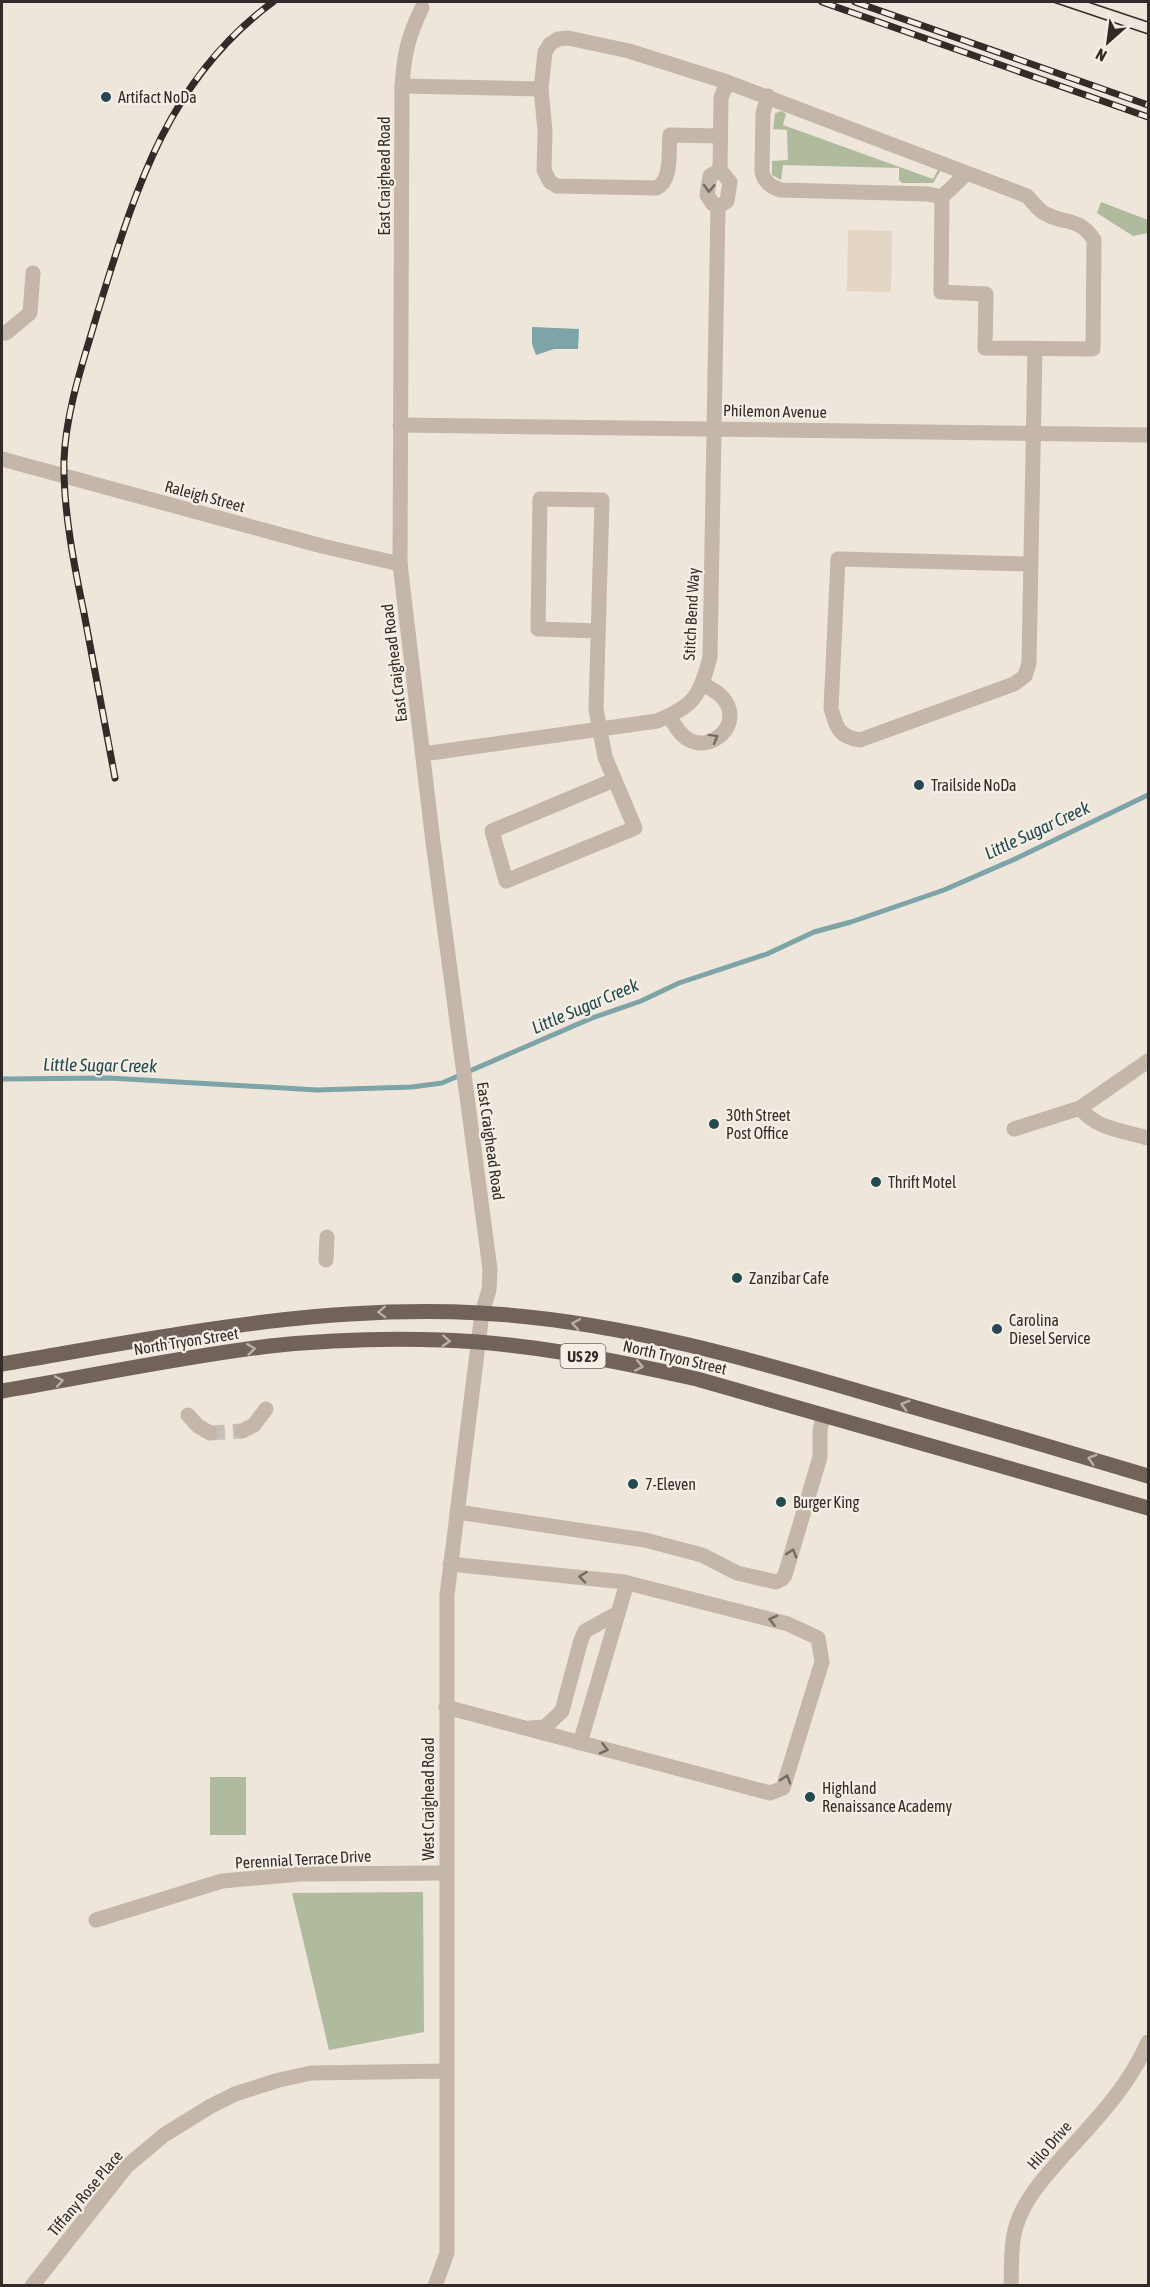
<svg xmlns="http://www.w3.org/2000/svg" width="1150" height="2287" viewBox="0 0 1150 2287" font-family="'Asap Condensed',sans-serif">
<rect width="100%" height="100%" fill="#eee5db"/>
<!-- green -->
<g fill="#b0bb9d">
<path d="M782 111 786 114 783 125 933 179 939 168 941 170 933 183H902L899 180V168L783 165 781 180 772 175V161L788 160 787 130 773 129 775 113Z"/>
<path d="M1101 202 1148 220V233L1133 236 1097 213Z"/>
<rect x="210" y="1777" width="36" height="58"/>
<path d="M423 1892 424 2032 329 2050 292 1893Z"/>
</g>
<!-- plaza -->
<path fill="#e4d6c4" d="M848 230 892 231 891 292 847 291Z"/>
<!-- water -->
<path fill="#7da4a7" d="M532 327 579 329 578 349H554L536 355 532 344Z"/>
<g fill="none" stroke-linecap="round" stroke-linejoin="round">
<!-- stream -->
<path stroke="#7da4a7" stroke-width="5" d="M2 1079 109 1078 317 1090 412 1087 442 1083 592 1018 641 1001 679 983 767 954 814 932 851 922 944 890 1015 859 1148 795"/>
<!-- minor-tunnel -->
<path stroke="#c8c0b7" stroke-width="15" stroke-dasharray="15 8" stroke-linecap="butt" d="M210 1433 242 1431"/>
<!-- minor -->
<g stroke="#c4b6a8" stroke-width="15">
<path d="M422 8C408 36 404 55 402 86L400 564 433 842 490 1269 489 1290 482 1313 447 1595V2253L435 2286"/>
<path d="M402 86 541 89"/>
<path d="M768 96 763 113 762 172C765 183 771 187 781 190L928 194 942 197 966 174"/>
<path d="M719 136 670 135C668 150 673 181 656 188L557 186 550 182 544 170 545 131 541 89 545 52 550 44 558 39 568 38 629 51 727 82 1027 196C1032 201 1038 210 1044 213 1064 225 1079 216 1094 240L1093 349 985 348 986 294 941 292 942 197"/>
<path d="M720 170 721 98 727 82"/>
<path d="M718 207 713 204 707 195 710 176 720 170"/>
<path d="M718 207 727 201 730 182 720 170"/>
<path d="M2 333H6L30 313 33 273"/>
<path d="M400 425 1148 435"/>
<path d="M2 459 322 546 400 564"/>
<path d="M1030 564 838 559 831 708C836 726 838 737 860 740L1014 684 1025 676 1029 663 1035 349"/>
<path d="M598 631 538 629 540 499 602 500 596 709 605 757 635 828 506 881 492 831 614 780"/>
<path d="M669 716C675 725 680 736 691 741 712 750 739 727 727 704 722 694 712 689 702 684"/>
<path d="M423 754 657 721C694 706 700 696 710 657L718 207"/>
<path d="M1080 1108C1096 1129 1124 1131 1148 1138"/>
<path d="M1014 1129 1080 1108 1148 1061"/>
<path d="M326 1260 327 1237"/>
<path d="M188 1415 198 1426 210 1433"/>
<path d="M242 1431 254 1425 266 1409"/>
<path d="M457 1512 645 1540 702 1555 737 1573 776 1582 782 1579 785 1575 820 1457V1431L823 1415"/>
<path d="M446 1707 770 1793 783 1788 822 1662 818 1638 788 1624 624 1582 450 1564"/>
<path d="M530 1728 545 1727 562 1711 581 1640 585 1631 618 1613"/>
<path d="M580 1743 627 1583"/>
<path d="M96 1920 222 1881 300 1874 446 1873"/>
<path d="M32 2286 127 2166 164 2135 211 2106 235 2094 279 2080 311 2073 447 2071"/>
<path d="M1011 2286C1012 2263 1010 2239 1019 2218 1029 2193 1047 2175 1064 2155 1096 2120 1129 2086 1148 2042"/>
</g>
<!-- major -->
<g stroke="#72635a" stroke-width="15">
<path d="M2 1364C160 1337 319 1304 480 1313 617 1320 758 1361 889 1400 975 1425 1062 1450 1148 1476"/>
<path d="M2 1391C91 1376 180 1357 270 1346 326 1340 385 1338 442 1340 528 1343 613 1360 697 1379L1148 1508"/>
</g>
<!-- tram -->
<g stroke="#322b27" stroke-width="1.5">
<path d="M1053 2 1148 34"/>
<path d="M1088 2 1148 22"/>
</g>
<defs>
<g id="rail">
<path d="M822 2 1148 117"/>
<path d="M855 2 1148 105"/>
<path d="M115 778C105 723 94 668 84 613 74 565 63 509 64 460 66 409 84 360 98 311 135 191 167 80 273 2"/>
</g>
</defs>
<!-- rail casing -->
<use href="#rail" stroke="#322b27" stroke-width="7"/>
<!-- rail -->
<use href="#rail" stroke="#f6efe6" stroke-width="4.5" stroke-dasharray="14" stroke-linecap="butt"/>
</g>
<!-- one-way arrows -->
<defs><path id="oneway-chevron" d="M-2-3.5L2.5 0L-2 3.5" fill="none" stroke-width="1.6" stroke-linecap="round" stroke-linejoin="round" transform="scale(1.5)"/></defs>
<g stroke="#746a61">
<use href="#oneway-chevron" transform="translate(709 188) rotate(92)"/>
<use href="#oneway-chevron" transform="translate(714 738) rotate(-29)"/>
<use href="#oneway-chevron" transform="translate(792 1553) rotate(-73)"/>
<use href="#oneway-chevron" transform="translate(583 1577) rotate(-174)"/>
<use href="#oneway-chevron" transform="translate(773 1620) rotate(-166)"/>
<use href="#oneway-chevron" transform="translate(604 1749) rotate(15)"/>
<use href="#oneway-chevron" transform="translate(786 1779) rotate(-72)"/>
</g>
<g stroke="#bbb0a7">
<use href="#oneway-chevron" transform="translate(382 1312) rotate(178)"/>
<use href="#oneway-chevron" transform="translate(576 1324) rotate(-171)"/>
<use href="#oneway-chevron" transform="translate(446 1341) rotate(3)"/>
<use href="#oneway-chevron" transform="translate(251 1349) rotate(-7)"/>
<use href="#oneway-chevron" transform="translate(639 1366) rotate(11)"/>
<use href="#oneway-chevron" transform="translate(59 1381) rotate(-10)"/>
<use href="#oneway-chevron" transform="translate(905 1405) rotate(-164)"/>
<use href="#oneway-chevron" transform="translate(1092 1459) rotate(-163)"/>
</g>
<!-- markers -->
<g fill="#234a4e" stroke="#f6efe6" stroke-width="2">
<circle cx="106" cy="97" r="6"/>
<circle cx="919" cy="785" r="6"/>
<circle cx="714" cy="1124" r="6"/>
<circle cx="876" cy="1182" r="6"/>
<circle cx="737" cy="1278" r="6"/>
<circle cx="997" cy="1329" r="6"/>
<circle cx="633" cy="1484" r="6"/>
<circle cx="781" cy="1502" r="6"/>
<circle cx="810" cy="1797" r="6"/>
</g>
<g text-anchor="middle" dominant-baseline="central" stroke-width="4.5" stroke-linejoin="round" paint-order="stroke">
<!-- shield labels -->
<rect fill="#f6efe6" stroke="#6d6660" stroke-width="1.5" x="560.5" y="1344" width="45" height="24" rx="4.5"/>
<g font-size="15" font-weight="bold" fill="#322b27">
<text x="583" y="1356">US 29</text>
</g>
<!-- poi labels -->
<g font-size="16" fill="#322b27" stroke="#f6efe6" text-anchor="start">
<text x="118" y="97">Artifact NoDa</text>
<text x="931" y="785">Trailside NoDa</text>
<text x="726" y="1115">30th Street<tspan x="726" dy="18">Post Office</tspan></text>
<text x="888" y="1182">Thrift Motel</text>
<text x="749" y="1278">Zanzibar Cafe</text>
<text x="1009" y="1320">Carolina<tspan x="1009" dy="18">Diesel Service</tspan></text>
<text x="645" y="1484">7-Eleven</text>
<text x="793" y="1502">Burger King</text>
<text x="822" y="1788">Highland<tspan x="822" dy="18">Renaissance Academy</tspan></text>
</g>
<!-- street labels -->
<g font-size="16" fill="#322b27" stroke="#f6efe6">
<text transform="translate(384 176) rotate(-90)">East Craighead Road</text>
<text transform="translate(775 411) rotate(1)">Philemon Avenue</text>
<text transform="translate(205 496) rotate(15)">Raleigh Street</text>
<text transform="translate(691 614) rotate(-87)">Stitch Bend Way</text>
<text transform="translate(394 663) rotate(-97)">East Craighead Road</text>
<text transform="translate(491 1141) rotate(82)">East Craighead Road</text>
<text transform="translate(186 1341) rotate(-9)">North Tryon Street</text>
<text transform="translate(675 1357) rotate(13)">North Tryon Street</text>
<text transform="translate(428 1799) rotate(-90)">West Craighead Road</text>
<text transform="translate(303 1859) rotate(-3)">Perennial Terrace Drive</text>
<text transform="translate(1049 2145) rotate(-49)">Hilo Drive</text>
<text transform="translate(85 2193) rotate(-50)">Tiffany Rose Place</text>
</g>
<!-- water labels -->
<g font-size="18" font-style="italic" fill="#234a4e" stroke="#f6efe6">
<text transform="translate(1037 830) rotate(-25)">Little Sugar Creek</text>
<text transform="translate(585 1006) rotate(-23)">Little Sugar Creek</text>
<text transform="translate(100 1065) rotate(1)">Little Sugar Creek</text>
</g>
</g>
<!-- border -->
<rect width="1150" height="2287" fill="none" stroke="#322b27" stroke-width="6"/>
<!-- north arrow -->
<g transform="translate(1108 42) rotate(208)" stroke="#f6efe6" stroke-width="4.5" paint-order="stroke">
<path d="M0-4.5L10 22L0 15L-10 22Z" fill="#322b27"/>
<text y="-9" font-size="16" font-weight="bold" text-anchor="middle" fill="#322b27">N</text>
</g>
</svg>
